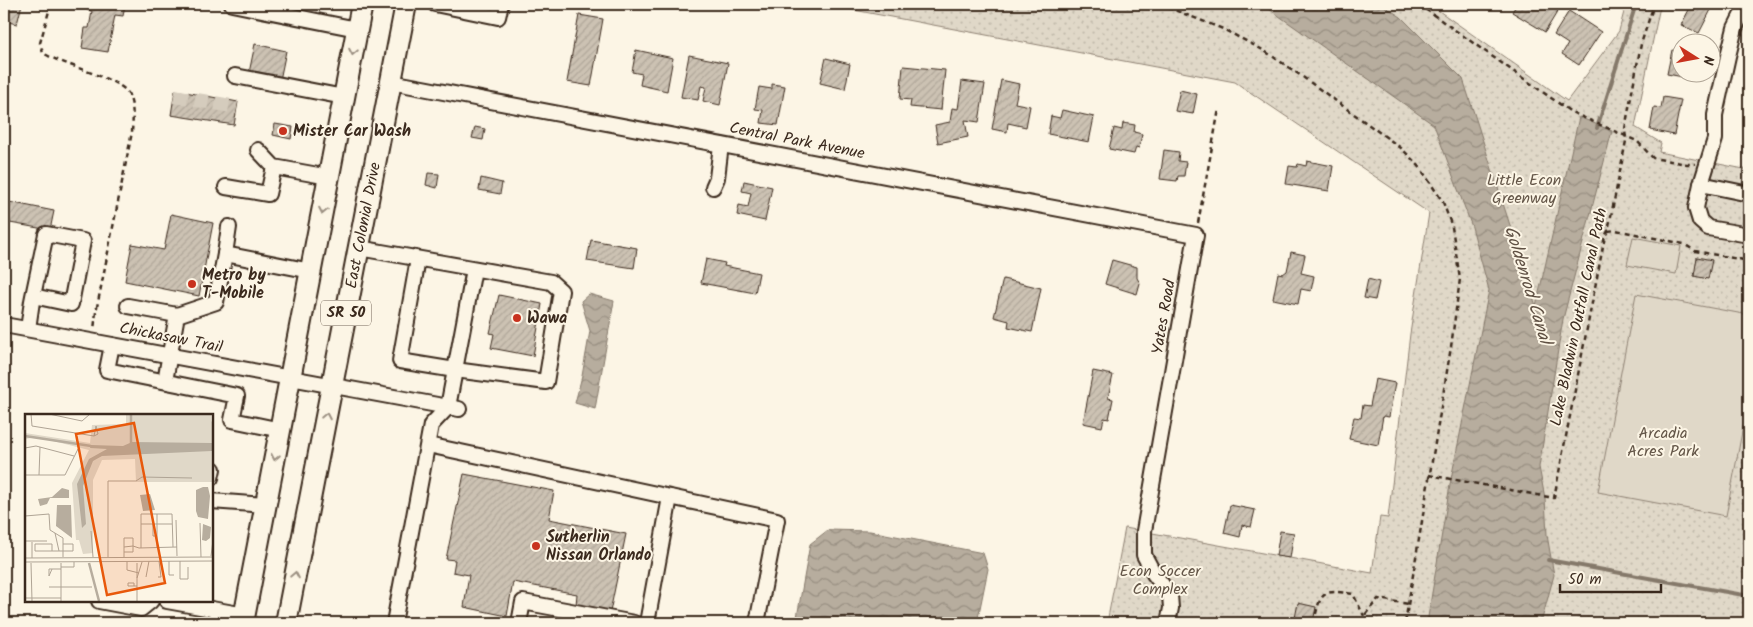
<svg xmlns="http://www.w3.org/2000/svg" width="1753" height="627" viewBox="0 0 1753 627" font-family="Kalam,sans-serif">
<defs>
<pattern id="grass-dots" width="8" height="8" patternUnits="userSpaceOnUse" patternTransform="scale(1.25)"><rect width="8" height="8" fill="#e0d8c8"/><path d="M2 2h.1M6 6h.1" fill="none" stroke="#c1baab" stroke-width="1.8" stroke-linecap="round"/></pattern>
<pattern id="water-waves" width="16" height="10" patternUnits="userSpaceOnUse" patternTransform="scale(1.25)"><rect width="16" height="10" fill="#b7ad9e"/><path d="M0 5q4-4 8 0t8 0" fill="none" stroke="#968d80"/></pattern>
<pattern id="building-hatch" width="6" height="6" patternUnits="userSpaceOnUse" patternTransform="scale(1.25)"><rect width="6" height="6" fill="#ccc2b3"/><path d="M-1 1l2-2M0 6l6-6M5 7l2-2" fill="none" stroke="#b0a79a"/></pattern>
</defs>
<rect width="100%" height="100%" fill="#fcf5e5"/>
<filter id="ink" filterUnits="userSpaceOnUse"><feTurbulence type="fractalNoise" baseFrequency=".02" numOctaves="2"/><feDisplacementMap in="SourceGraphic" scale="10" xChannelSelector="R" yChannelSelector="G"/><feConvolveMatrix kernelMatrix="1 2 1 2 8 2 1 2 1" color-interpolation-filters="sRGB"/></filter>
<g filter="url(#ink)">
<!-- grass -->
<path fill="url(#grass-dots)" stroke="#8e8173" d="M822 4H1429L1567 101 1619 31 1626 4H1663L1659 11 1635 127 1661 143 1659 152 1749 170V623H1107L1125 528 1372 573 1380 517 1388 518 1410 334 1429 213 1235 82Z"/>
<!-- garden -->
<g fill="#e0d8c8" stroke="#8e8173">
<path d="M1633 237 1681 246 1676 274 1627 265Z"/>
<path d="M1636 294 1749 315V395L1726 516 1598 492Z"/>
</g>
<!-- water -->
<g fill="url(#water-waves)" stroke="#85796b">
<path d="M1262 4H1381L1401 17 1463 79 1536 306 1579 117 1612 131 1563 319 1539 467 1545 498 1547 535 1554 575 1541 623H1427L1451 479 1489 290 1472 227 1434 125Z"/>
<path d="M589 294 614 301 595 409 575 403 582 376 590 331 581 301Z"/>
<path d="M828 530 870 531 983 553 988 569 977 623H796L810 544Z"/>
</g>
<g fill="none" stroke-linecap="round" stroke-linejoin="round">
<!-- stream -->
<g stroke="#85796b" stroke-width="4">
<path d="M1597 128 1636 4"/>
<path d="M1548 560 1749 596"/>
</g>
</g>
<!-- building -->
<g fill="url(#building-hatch)" stroke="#3b2a1e">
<path d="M4 4H22L17 24 4 21Z"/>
<path d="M89 4H125L123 16 115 15 108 52 82 48 85 28H89L92 11 87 10Z"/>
<path d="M1517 4H1550L1559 9 1545 32 1512 12Z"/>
<path d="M1692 4H1714L1699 33 1681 25Z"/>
<path d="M1569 11 1601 32 1579 65 1562 54 1568 44 1554 35Z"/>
<path d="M579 15 603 19 591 86 567 82Z"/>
<path d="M255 44 286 51 280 80 249 73Z"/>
<path d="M636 50 673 58 667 91 640 85 642 74 632 72Z"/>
<path d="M1672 50 1680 52V72H1695L1694 79 1667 74Z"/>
<path d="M689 55 728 63 720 105 703 101 706 87 701 86 698 100 681 97Z"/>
<path d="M826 58 850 64 845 89 820 83Z"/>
<path d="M903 66 945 70 941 110 910 107 911 100 900 99Z"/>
<path d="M1001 80 1019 84 1015 103 1030 106 1026 127 1008 123 1007 132 992 129Z"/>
<path d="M962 81 985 84 979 122 965 120 968 137 938 143 935 125 950 122 952 108 958 109Z"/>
<path d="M772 84 785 86 778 125 761 123 763 110 755 109 759 87 772 89Z"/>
<path d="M175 90 238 102 234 125 171 115Z"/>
<path d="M1180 90 1197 94 1193 114 1175 111Z"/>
<path d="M1663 97 1681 100 1674 135 1650 130 1654 107 1661 108Z"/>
<path d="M1062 110 1094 117 1089 142 1048 134 1051 116 1060 118Z"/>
<path d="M1123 123 1135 125 1134 132 1142 134 1139 148 1136 147 1134 154 1109 149 1114 128 1122 130Z"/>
<path d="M275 124 293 127 291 139 273 135Z"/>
<path d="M475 127 485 129 483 140 472 138Z"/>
<path d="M1164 150 1179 152 1178 161 1186 162 1184 176H1178L1177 181 1160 179Z"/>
<path d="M1307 161 1333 166 1329 191 1286 184 1289 166 1297 167 1298 164 1306 166Z"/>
<path d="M428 173 439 174 437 188 426 185Z"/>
<path d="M481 178 502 183 500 194 479 190Z"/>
<path d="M744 181 772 187 765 221 737 215 739 205 748 207 751 193 742 191Z"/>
<path d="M4 201 54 211 50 230 10 223 4 256Z"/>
<path d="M171 214 213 223 199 296 125 281 132 244 164 250Z"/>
<path d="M591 240 637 248 634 268 587 261Z"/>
<path d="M1291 252 1305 255 1301 273 1314 276 1311 291 1301 289 1298 304 1273 299 1278 273 1283 274 1287 271Z"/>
<path d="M1697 257 1712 260 1708 279 1694 276Z"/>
<path d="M706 259 725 263 724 266 759 273 755 293 701 283Z"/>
<path d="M1112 260 1137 267V278L1140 283 1137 294 1105 284Z"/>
<path d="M1003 279 1041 288 1032 332 1008 327 1009 321 994 317Z"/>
<path d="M1368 279 1379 282 1375 300 1364 298Z"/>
<path d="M499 295 542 304 533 356 491 348 494 334 490 333Z"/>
<path d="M1093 371 1113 375 1108 398 1113 399 1109 419 1104 418 1102 427 1083 423Z"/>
<path d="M1375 379 1395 383 1389 417 1383 416 1378 445 1349 439 1354 417 1361 418 1363 405 1370 406Z"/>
<path d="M464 474 554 491 549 519 626 534 610 612 576 605 577 594 513 582 507 616 464 607 469 575 453 572 455 560 446 559Z"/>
<path d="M1230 505 1255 510 1251 527 1242 525 1240 537 1224 533Z"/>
<path d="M1280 531 1294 533 1290 558 1276 556Z"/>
<path d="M1298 603 1316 607 1313 622 1295 618Z"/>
</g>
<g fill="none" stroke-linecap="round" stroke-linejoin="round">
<!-- minor-tunnel -->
<path stroke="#d5ccbd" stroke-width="14" stroke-dasharray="14 7" stroke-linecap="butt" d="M174 96 237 107"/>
<defs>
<g id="minor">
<path d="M232 4 357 29"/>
<path d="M435 4 498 17 501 4"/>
<path d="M1747 4 1735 28 1728 56 1715 115V139L1701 184 1696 208 1700 221 1708 228 1749 235"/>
<path d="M235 76 344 97"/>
<path d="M391 82 1196 235 1144 531V555L1154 574 1170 595 1171 608 1168 623"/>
<path d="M258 150 274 167 329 177"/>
<path d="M1701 184 1749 194"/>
<path d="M226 187 268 194 274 167"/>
<path d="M713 187 717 178 721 145"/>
<path d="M359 248 551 282 561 291 546 382 455 370 448 407 431 425 394 623"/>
<path d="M225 254 229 227"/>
<path d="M418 259 400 361 455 370 474 269"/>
<path d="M128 306 177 315"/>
<path d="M4 325 459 409"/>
<path d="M28 329 32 301 33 296 46 234 83 241 71 304 33 296"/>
<path d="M112 345 107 370 237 396 232 420 281 430"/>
<path d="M165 381 177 315 216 302 225 254 311 271"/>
<path d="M428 445 777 520 757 623"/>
<path d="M211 469H213L211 478"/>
<path d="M211 501 266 505"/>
<path d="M99 601 141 609 151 601"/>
<path d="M167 601 245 615"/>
<path d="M519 623 523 602 634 623"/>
<path d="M647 623 670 497"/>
</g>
<g id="highway">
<path d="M243 623 362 4"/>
<path id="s1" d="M286 623 406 4"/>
</g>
</defs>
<!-- minor casing -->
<use href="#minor" stroke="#3b2a1e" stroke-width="18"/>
<!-- highway casing -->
<use href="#highway" stroke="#3b2a1e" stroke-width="24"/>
<!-- path -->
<g stroke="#3b2a1e" stroke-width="2.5" stroke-dasharray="5 4" stroke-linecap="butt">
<path d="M51 4 40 43 43 53C60 64 120 79 128 93 134 106 133 118 132 132L96 312 94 330"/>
<path d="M1159 4 1223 29 1263 50 1300 75 1401 148 1419 166 1443 202 1452 227 1460 279 1451 347 1405 623"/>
<path d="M1418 4 1571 112 1637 141 1653 158 1687 164H1695"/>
<path d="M1198 223 1219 109"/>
<path d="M1608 231 1616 230 1684 244 1695 251 1749 261"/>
<path d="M1429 475 1554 498 1605 236 1608 231 1626 141 1625 129 1641 44 1654 4"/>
<path d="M1292 623 1293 618"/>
<path d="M1298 623V619L1305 620 1304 623"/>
<path d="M1314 623C1320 594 1321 588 1353 594L1364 616"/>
<path d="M1362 623 1364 616 1378 599 1409 604"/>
</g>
<!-- minor -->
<use href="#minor" stroke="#fcf5e5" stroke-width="14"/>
<!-- highway -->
<use href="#highway" stroke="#fcf5e5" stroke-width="20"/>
</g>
<!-- one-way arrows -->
<defs><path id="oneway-chevron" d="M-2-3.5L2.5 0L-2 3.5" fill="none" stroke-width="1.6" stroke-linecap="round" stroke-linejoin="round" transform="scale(1.25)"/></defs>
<g stroke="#9c9082">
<use href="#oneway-chevron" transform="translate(353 52) rotate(101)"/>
<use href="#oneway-chevron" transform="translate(323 211) rotate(101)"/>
<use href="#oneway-chevron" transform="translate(326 416) rotate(-79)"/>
<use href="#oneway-chevron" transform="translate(275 457) rotate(101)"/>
<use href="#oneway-chevron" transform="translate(295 575) rotate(-79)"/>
</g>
</g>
<!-- markers -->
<g fill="#c8321e" stroke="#fcf5e5" stroke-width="2">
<circle cx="283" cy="131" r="5"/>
<circle cx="192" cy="284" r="5"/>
<circle cx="517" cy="318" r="5"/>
<circle cx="536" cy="546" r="5"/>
</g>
<g text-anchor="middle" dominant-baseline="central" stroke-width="4" stroke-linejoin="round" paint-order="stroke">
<!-- shield labels -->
<rect fill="#fcf5e5" stroke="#75675a" stroke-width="1" x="321" y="300.5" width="50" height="25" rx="4"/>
<g font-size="15" font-weight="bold" fill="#3b2a1e">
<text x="346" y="313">SR 50</text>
</g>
<!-- poi labels -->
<g font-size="16" font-weight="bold" fill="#3b2a1e" stroke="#fcf5e5" text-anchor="start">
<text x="293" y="131">Mister Car Wash</text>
<text x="202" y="275">Metro by<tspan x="202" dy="18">T-Mobile</tspan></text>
<text x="527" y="318">Wawa</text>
<text x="546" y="537">Sutherlin<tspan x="546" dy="18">Nissan Orlando</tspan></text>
</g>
<!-- street labels -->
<g font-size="16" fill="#3b2a1e" stroke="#fcf5e5">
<text transform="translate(797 141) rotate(11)">Central Park Avenue</text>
<text stroke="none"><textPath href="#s1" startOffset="405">East Colonial Drive</textPath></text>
<text transform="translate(1164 317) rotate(-80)">Yates Road</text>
<text transform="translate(1579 317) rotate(-78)">Lake Bladwin Outfall Canal Path</text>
<text transform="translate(171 338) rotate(11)">Chickasaw Trail</text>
</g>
<!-- park labels -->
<g font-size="16" fill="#645648" stroke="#fcf5e5">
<text x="1524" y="180">Little Econ<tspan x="1524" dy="18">Greenway</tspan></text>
<text x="1663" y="433">Arcadia<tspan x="1663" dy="18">Acres Park</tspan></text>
<text x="1160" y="571">Econ Soccer<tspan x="1160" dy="18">Complex</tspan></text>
</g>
<!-- water labels -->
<g font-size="18" font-style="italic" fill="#605144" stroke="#fcf5e5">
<text transform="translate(1527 285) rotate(73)">Goldenrod Canal</text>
</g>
</g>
<!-- overview -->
<g transform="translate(25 414)">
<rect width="188" height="188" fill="#fcf5e5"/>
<path d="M101 0H186L187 68H111L110 45 77 46 68 66V139L58 140 54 126H51L47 69 64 36 12 23 0 25V19L65 29 67 11 101 10Z" fill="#e0d8c8"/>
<path d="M112 0H179L187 8V29H123L112 19Z" fill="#e0d8c8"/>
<path d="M80 14H99V26H80ZM173 45H185V63H173ZM149 46H168V58H150Z" fill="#e0d8c8"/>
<path d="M107 28 187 29V37L77 42 68 47 58 72 61 110 57 114 52 70 64 45 82 35 65 34 66 31 98 32ZM178 73H183L185 82 183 105 173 103 171 97V76ZM37 74 44 76V84H25L22 90 15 92 13 85 27 83ZM125 80 130 96 118 97 115 81ZM32 91H46L47 124 31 112ZM178 110 186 113 185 124 181 127 177 126Z" fill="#b7ad9e"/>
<path fill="none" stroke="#b7ad9e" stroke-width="2.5" d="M106 0V29M0 22 66 32M64 149 74 187"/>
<path fill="none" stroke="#afa495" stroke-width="1" d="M6 0 7 12 69 22 73 20 71 12 69 22M24 0 57 7 65 0M0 34 11 32 49 42M0 61H40L53 35M14 61 15 33M132 100V134M0 102 24 100 25 116 38 124V143M151 106 152 142M175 109 176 143M116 110H147M128 110V122H132M66 117 68 143M30 119 34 137M0 127H22M7 128V144M99 133 108 132V138H99M116 134V100H147L148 133M27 137V130H10V137H48V130H38M186 142 188 126M83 143V67H111L117 63 167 64M99 143V124H108V132L114 134 152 133M0 144 188 143M102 147V156L114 159M144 147V161H149M155 147V165H163V153M0 148 188 147M6 149 7 187M36 149V187M112 149V187M36 153H49V148M27 155 24 162V155H36M121 163 124 147M133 163H136L134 147M112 164 117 148M109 172V169H103V172H112M24 173H67M0 184H36"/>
<path fill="#e8590c" fill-opacity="0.15" stroke="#e8590c" stroke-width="2.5" d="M109 9 140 169 82 181 51 20Z"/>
<rect width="188" height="188" fill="none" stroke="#3b2a1e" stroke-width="2.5"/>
</g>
<!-- margin -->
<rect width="1753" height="627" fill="none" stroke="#fcf5e5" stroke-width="20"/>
<rect x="10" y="10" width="1733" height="607" fill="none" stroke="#3b2a1e" stroke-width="2" filter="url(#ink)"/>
<!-- north arrow -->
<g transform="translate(1696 58) rotate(101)"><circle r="24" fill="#fcf5e5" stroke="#afa495"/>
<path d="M0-4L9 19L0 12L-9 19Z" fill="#c8321e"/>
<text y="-8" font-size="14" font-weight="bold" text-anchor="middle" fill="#3b2a1e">N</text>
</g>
<!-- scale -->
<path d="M1560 584v8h101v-8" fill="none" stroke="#3b2a1e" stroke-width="2.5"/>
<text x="1568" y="584" font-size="15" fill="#3b2a1e" stroke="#fcf5e5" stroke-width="4" paint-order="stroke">50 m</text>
</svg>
